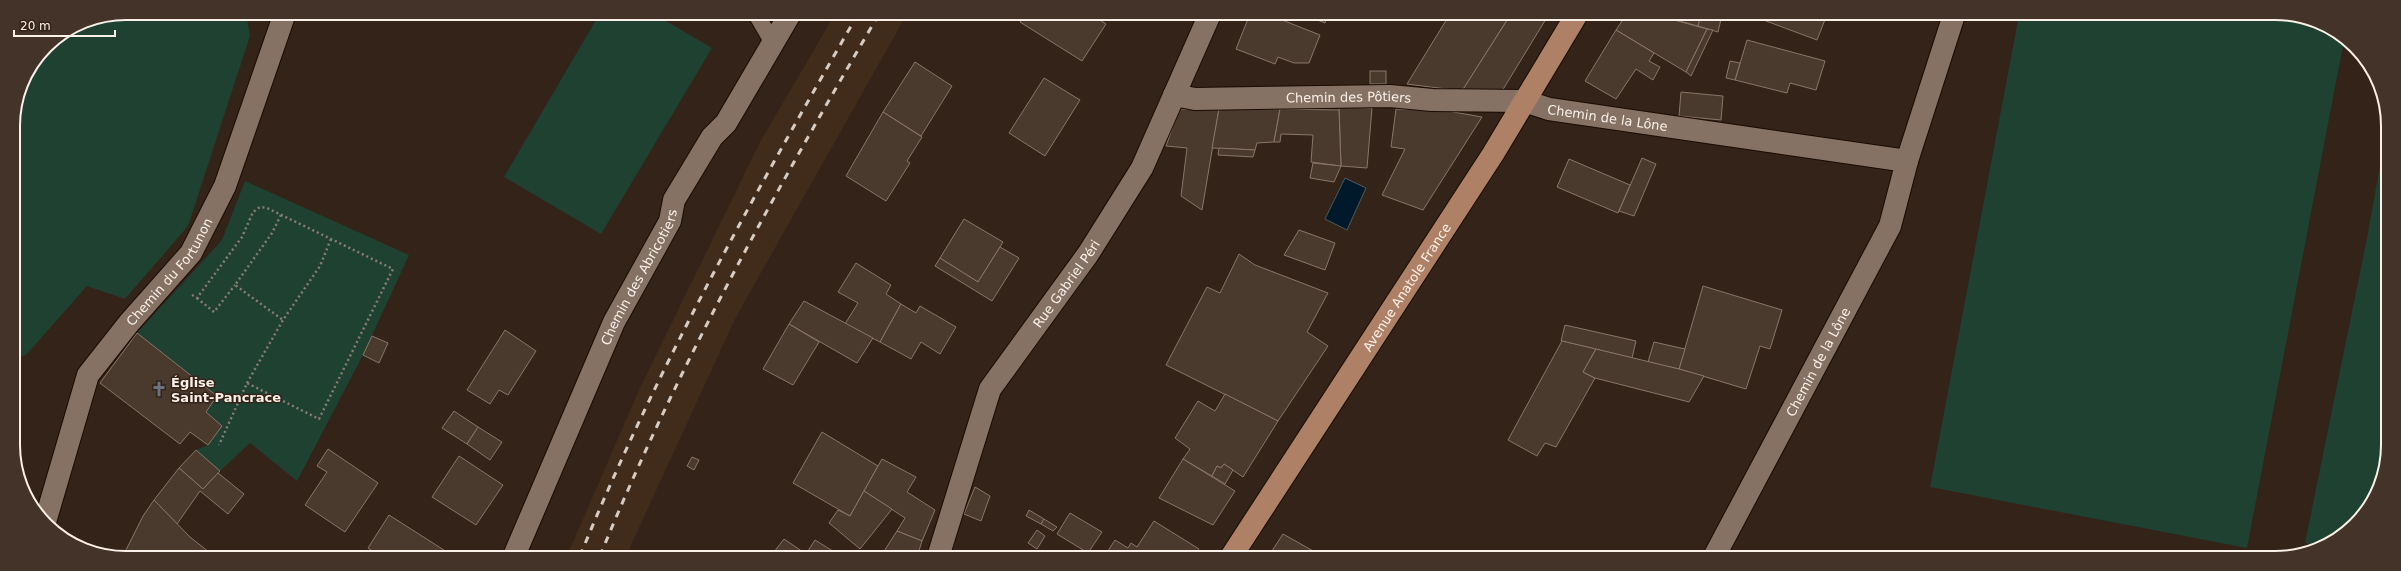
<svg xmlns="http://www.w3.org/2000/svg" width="2401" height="571" viewBox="0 0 2401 571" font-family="'DejaVu Sans',sans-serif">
<rect width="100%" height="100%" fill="#332318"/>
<!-- built -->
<path fill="#412c1c" d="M835 14H907L736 317 626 556H567L639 390 759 144Z"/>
<!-- green -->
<g fill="#1f4132">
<path d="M126 13H246L250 36 188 226 125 299 87 286 26 355 15 358 13 119 25 76 46 46 83 22Z"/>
<path d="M600 13 654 14 712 48 601 234 504 177Z"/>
<path d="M2019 15H2297L2344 40 2247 548 1930 487Z"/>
<path d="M2386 132V467L2373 502 2349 530 2324 546 2305 543 2367 238Z"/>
<path d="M245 181 409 255 363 355 297 481 250 443 218 473 196 450 208 445 222 426 206 412 217 396 137 333 222 240Z"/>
</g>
<!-- water -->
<path fill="#00192a" stroke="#4b5a63" d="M1345 178 1366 188 1347 230 1325 219Z"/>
<!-- building -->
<g fill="#4a3a2e" stroke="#897669">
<path d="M1025 14H1091L1106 24 1082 61 1020 22Z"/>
<path d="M1250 14H1267L1320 35 1309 63H1294L1278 57 1275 64 1236 49Z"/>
<path d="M1302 14H1328L1325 23Z"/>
<path d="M1450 14H1511L1462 91 1407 84Z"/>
<path d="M1511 14H1549L1499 96 1462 91Z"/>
<path d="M1626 15H1656L1707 29 1686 72 1616 30Z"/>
<path d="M1657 15H1701L1698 26Z"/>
<path d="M1701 15H1722L1718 32 1698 26Z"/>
<path d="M1750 15H1820L1826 17 1817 40Z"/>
<path d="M1707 29 1713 30 1691 76 1686 72Z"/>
<path d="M1616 30 1654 53 1649 61 1660 67 1653 80 1636 69 1616 99 1585 81Z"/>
<path d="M1747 40 1825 61 1816 90 1790 83 1787 93 1735 80Z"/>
<path d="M1730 61 1740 63 1735 80 1726 78Z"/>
<path d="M915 62 952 86 921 136 883 112Z"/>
<rect x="1370" y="71" width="16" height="13"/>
<path d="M1044 78 1080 100 1045 156 1009 133Z"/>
<path d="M1681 92 1723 96 1721 120 1679 116Z"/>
<path d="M1339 107 1372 108 1367 168 1341 166Z"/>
<path d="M1179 109H1219L1202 210 1181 196 1187 148 1166 146Z"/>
<path d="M1219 109H1280L1274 142 1257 143 1255 150 1212 148Z"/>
<path d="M1280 109 1339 110 1341 166 1311 162 1313 135 1281 134 1280 142H1274Z"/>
<path d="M1396 109 1442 110 1482 117 1423 210 1382 195 1405 149 1391 147Z"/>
<path d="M883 112 922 137 907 161 910 163 886 201 846 176Z"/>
<path d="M1219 148 1255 150 1253 157 1218 155Z"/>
<path d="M1642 158 1656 164 1634 216 1619 211Z"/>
<path d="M1569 159 1630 185 1618 213 1557 187Z"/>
<path d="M1313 163 1341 166 1334 182 1310 178Z"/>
<path d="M964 219 1003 242 978 282 940 258Z"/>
<path d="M1299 230 1335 243 1325 270 1284 255Z"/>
<path d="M1000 247 1019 258 992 301 935 266 940 258 978 282Z"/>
<path d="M1239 254 1255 265 1328 293 1307 332 1328 346 1278 421 1166 365 1207 287 1220 293Z"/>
<path d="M856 263 891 285 886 294 901 304 880 342 845 324 858 303 838 292Z"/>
<path d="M1703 286 1782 310 1770 349 1760 346 1746 389 1679 369Z"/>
<path d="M804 301 873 338 857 363 789 324Z"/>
<path d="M901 304 916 313 920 306 956 327 940 354 921 342 911 359 880 342Z"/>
<path d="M789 324 819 342 793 385 763 369Z"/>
<path d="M1565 325 1636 341 1632 358 1561 341Z"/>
<path d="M505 330 536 351 508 395 499 390 490 404 467 390Z"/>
<path d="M137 333 217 396 206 412 222 426 208 445 190 432 180 444 100 383Z"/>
<path d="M372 336 388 343 379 363 363 355Z"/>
<path d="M1562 341 1596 349 1583 372 1595 378 1556 447 1545 443 1537 456 1508 440Z"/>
<path d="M1654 342 1685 349 1679 369 1648 362Z"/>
<path d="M1596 349 1679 369 1704 376 1689 402 1595 378 1583 372Z"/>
<path d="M1225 394 1278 421 1243 477 1224 464 1221 468 1217 466 1212 476 1183 459 1190 449 1175 438 1198 401 1215 411Z"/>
<path d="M454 411 478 427 467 444 442 428Z"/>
<path d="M478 427 502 442 490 460 467 444Z"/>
<path d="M822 432 878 466 850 516 793 483Z"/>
<path d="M328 449 378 483 345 532 305 505 327 472 317 466Z"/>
<path d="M196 450 220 471 203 489 179 468Z"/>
<path d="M459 456 503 485 476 525 432 497Z"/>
<path d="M692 457 699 460 694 470 687 466Z"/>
<path d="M882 459 916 477 907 492 935 510 922 541 897 531 905 518 864 491Z"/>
<path d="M1183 459 1235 491 1213 525 1159 498Z"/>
<path d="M1224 464 1233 470 1225 484 1212 476 1217 466 1221 468Z"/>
<path d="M179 468 203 489 218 473 244 494 228 514 200 491 177 524 154 500Z"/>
<path d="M975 487 990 496 981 521 964 514Z"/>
<path d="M864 491 892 509 860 549 829 523 838 510 850 516Z"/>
<path d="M154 500 190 537 214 556H123L143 516Z"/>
<path d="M1029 510 1044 519 1041 524 1026 516Z"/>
<path d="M1070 513 1102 532 1088 553 1057 534Z"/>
<path d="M389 515 447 552 444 556H380L368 548Z"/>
<path d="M1044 519 1057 527 1053 531 1041 524Z"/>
<path d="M1154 521 1199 549 1194 557H1104L1115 540 1128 548 1131 543 1137 547Z"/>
<path d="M1037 530 1045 536 1037 549 1028 543Z"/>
<path d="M897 531 922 541 917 557 881 556Z"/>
<path d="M1283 534 1315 552 1312 557H1268Z"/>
<path d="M784 539 806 554 810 556H771Z"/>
<path d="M815 540 841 556H810L806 554Z"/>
<path d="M1315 552 1324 557H1312Z"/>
</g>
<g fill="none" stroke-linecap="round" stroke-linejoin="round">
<defs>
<path id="lane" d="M756 14 773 43"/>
<g id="street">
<path id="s1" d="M1174 95 1195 99 1390 96 1432 100 1524 101 1549 109 1907 161"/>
<path id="s2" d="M45 522 88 375 129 323 191 253 225 186 285 13"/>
<path id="s3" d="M514 556 614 322 670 221 674 200 712 137 726 123 790 14"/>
<path id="s4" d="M938 557 990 389 1088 254 1142 168 1210 14"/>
<path id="s5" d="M1714 557 1890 226 1907 161 1954 15"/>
</g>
<g id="primary">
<path id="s6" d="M1231 557 1493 154 1577 14"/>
</g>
</defs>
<!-- lane casing -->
<use href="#lane" stroke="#1a0c04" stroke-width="18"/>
<!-- street casing -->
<use href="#street" stroke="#1a0c04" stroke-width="24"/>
<!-- primary casing -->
<use href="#primary" stroke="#1a0c04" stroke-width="24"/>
<!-- path -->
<g stroke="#897c72" stroke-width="2.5" stroke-dasharray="2 3" stroke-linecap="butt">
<path d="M281 215 272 233 235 285 283 320"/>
<path d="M192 295 197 298 242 237 253 212 260 207 267 208 393 269 319 419 247 383 219 445"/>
<path d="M197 298 214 312 235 285"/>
<path d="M247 383 283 320 320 266 331 239"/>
</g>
<!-- lane -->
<use href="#lane" stroke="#857265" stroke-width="16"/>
<!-- street -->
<use href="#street" stroke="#857265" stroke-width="22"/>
<!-- primary -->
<use href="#primary" stroke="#ae8167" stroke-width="22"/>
<!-- rail -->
<g stroke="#d7ccc4" stroke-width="3" stroke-dasharray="7 7" stroke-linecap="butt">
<path d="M580 556C657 367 756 191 858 14"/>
<path d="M600 556C677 367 776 190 879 14"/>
</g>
</g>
<!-- icons -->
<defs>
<symbol id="church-bare" viewBox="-9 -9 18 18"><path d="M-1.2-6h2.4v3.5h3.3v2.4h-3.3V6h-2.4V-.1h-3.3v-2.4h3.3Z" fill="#6b7280" stroke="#332318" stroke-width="2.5" paint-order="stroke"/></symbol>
</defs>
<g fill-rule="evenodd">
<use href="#church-bare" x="148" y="378" width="22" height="22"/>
</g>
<g text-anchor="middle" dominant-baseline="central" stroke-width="3" stroke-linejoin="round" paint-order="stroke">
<!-- street labels -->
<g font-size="13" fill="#faf0e8" stroke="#332318">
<text stroke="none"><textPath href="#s1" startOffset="175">Chemin des Pôtiers</textPath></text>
<text stroke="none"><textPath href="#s1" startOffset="436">Chemin de la Lône</textPath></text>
<text stroke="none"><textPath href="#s2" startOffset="285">Chemin du Fortunon</textPath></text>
<text stroke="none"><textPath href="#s3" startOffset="306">Chemin des Abricotiers</textPath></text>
<text stroke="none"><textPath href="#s4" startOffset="306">Rue Gabriel Péri</textPath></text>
<text stroke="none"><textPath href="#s6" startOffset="322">Avenue Anatole France</textPath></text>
<text stroke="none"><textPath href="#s5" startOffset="221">Chemin de la Lône</textPath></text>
</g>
<!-- poi labels -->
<g font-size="13" font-weight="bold" fill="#faf0e8" stroke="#332318" text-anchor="start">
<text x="171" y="382">Église<tspan x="171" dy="15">Saint-Pancrace</tspan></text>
</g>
</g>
<!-- crop -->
<path d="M0 0H2401V571H0ZM126 20H2275A106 106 0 0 1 2381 126V445A106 106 0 0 1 2275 551H126A106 106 0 0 1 20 445V126A106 106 0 0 1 126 20Z" fill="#433329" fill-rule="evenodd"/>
<path fill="none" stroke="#faf0e8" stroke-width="2" d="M126 20H2275A106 106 0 0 1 2381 126V445A106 106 0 0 1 2275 551H126A106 106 0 0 1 20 445V126A106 106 0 0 1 126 20Z"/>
<!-- scale -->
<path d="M14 30v6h101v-6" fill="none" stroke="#faf0e8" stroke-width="2"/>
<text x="20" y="30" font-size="12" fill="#faf0e8" stroke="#332318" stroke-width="3" paint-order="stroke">20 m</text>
</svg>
